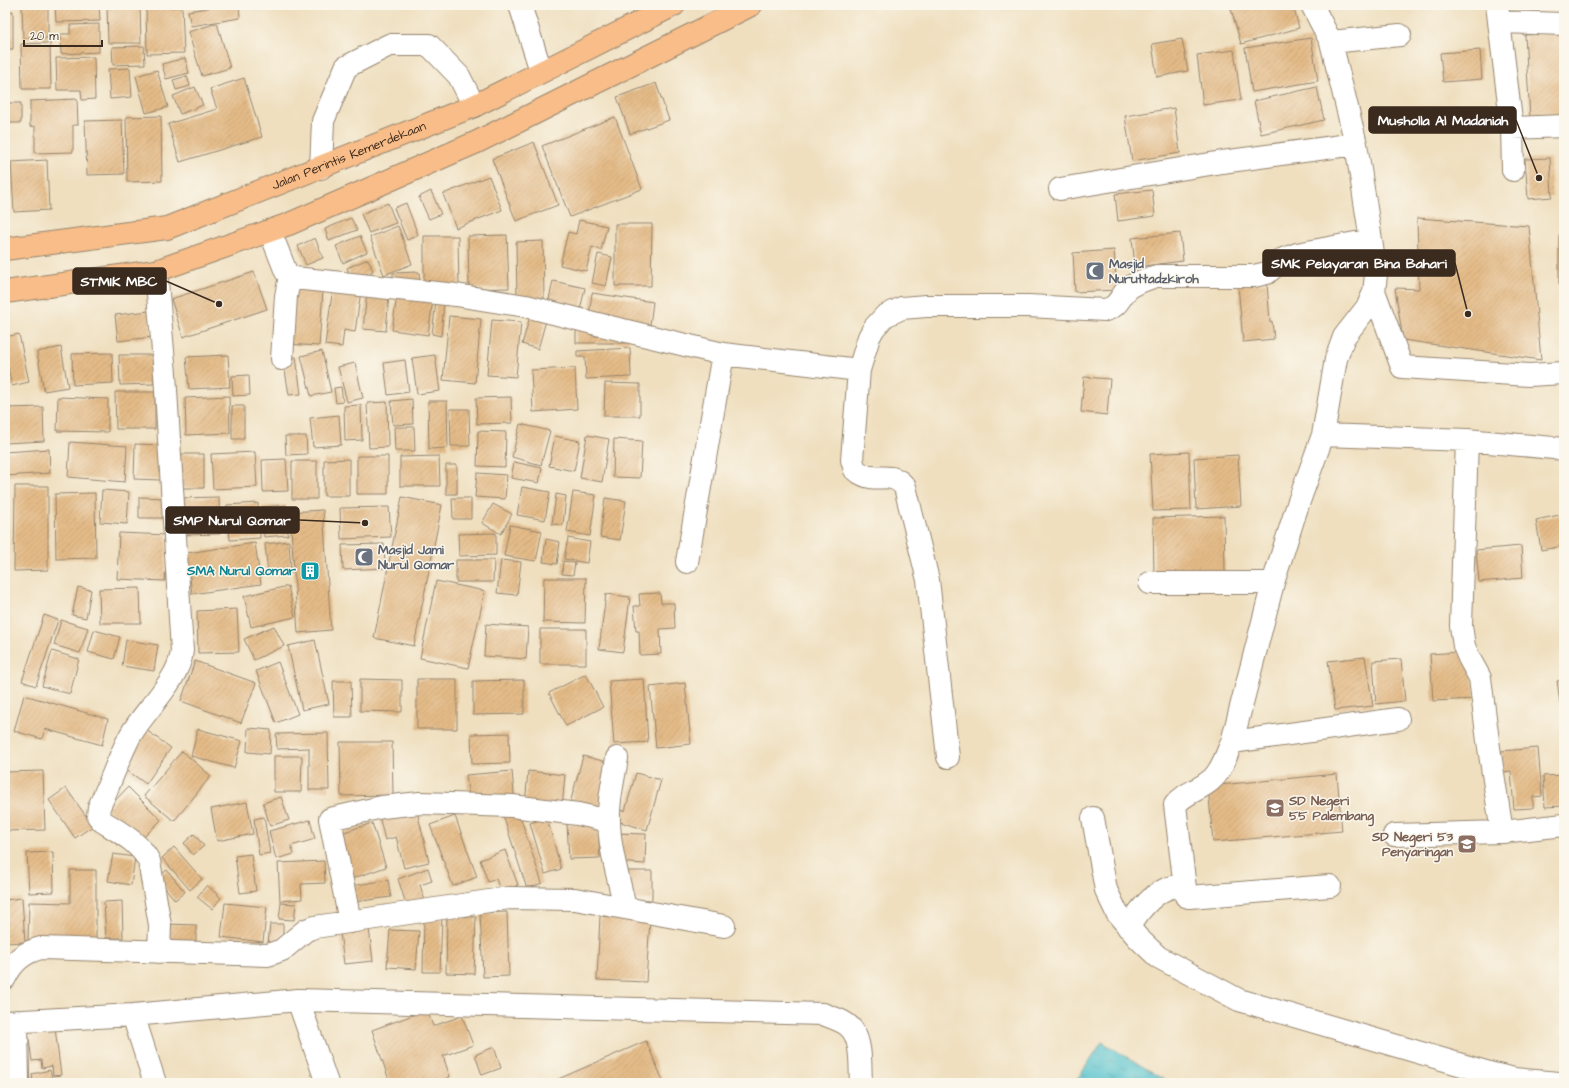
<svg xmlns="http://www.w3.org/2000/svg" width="1569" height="1088" font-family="'Architects Daughter',sans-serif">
<defs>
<pattern id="water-ripples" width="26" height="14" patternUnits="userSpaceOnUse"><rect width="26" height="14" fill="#55c2cd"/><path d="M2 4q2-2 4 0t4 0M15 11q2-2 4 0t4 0" fill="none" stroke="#489ea6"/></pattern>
<pattern id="building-hatch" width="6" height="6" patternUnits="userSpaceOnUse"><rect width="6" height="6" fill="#e4bb88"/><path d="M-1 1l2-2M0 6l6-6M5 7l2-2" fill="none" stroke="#c4a175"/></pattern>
</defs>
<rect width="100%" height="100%" fill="#fbf7ec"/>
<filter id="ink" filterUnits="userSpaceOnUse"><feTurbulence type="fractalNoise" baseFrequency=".025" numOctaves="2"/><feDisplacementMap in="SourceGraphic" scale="8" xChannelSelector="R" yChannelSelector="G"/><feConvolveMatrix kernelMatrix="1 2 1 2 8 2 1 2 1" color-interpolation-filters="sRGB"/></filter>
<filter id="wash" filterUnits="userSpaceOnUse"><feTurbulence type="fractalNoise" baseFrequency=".012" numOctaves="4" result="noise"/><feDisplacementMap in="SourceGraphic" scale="16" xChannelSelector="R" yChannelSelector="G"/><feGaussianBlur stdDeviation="0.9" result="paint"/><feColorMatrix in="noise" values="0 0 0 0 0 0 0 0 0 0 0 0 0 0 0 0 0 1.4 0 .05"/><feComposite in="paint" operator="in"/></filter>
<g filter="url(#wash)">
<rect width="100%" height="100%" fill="#efdfbf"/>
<!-- water -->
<path fill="url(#water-ripples)" stroke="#487676" d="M1102 1042 1167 1081 1166 1083H1075Z"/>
<g id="blocks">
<!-- building -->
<path fill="url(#building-hatch)" d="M22 5H48V38H23Z
M55 5H99L100 21 56 22Z
M107 5H140L141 43H108Z
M226 5H239L240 18 191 26 188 11Z
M1230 5H1293L1299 28 1241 44Z
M182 7 184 53 147 54 146 8Z
M13 11V49H5V12Z
M217 23 230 68 202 76 188 32Z
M99 24V52L61 54 60 34H70V25Z
M1564 33V116L1530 118 1525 35Z
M1311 38 1318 81 1252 92 1245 48Z
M1182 39 1188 71 1157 77 1152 44Z
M50 43 51 89H22L21 44Z
M144 46 145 64 113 65 112 47Z
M1234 50 1241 100 1203 105 1197 55Z
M1480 50 1482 79 1443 82 1440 53Z
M94 57 95 99 82 100 81 90H57L56 58Z
M185 58 189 73 166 79 162 64Z
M130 68 132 97 110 99 108 69Z
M157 70 168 107 146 113 136 76Z
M187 76 190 86 176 90 173 80Z
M244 78 262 137 180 162 168 124 217 109 210 89Z
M656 83 669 120 630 134 617 97Z
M195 87 203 105 180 114 173 96Z
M1317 87 1324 120 1261 134 1254 101Z
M77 99 78 125H73V152L35 153V126L30 127V101Z
M5 103H21V123H8V148H5Z
M1174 108 1180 153 1132 161 1125 116Z
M161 116 162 181 127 182 126 117Z
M615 117 642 189 570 217 542 146Z
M122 120 124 174 87 175 85 121Z
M534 142 558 205 516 221 492 159Z
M5 156H8L9 180H5Z
M1550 158 1552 197 1528 199 1525 159Z
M47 160 49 210 14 212 11 162Z
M489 176 502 210 456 228 443 194Z
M1152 190 1155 216 1118 221 1115 194Z
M431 191 441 214 429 219 419 197Z
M388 203 396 223 369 233 361 214Z
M406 203 418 235 407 240 394 208Z
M351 218 357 230 329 241 325 229Z
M1417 218 1529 226 1541 360 1403 340 1395 288 1419 289Z
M579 220 607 226 601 250 592 247 586 271 560 265 568 232 576 234Z
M615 224H652L651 286H615Z
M398 226 412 264 384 275 370 237Z
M1180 233 1183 261 1135 267 1132 238Z
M507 235 509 288 469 289 468 236Z
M1559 235H1564V284H1559Z
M360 236 367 252 343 263 336 246Z
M424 236H458L459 289H424Z
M315 238 323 258 306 265 298 246Z
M543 241 544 299H517L516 242Z
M1114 250 1117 290 1075 292 1073 253Z
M598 254 612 257 606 286 592 283Z
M368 259 373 271 352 280 347 268Z
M254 272 267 309 183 337 171 299Z
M419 272 420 284 393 286V273Z
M553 281 585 288 580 310 548 304Z
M1267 283 1270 322 1272 321 1274 339 1243 342 1238 285Z
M290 287 323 290 319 346 286 344Z
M333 287 361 291 355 332 344 330 342 347 325 345Z
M367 292 389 294 386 331 363 329Z
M592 293 653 302 650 325 589 316Z
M397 295 433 300 428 335 392 330Z
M436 302 444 303 441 336 432 334Z
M149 311 152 337 118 341 115 315Z
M531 313 547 317 538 349 522 344Z
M449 316 481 319 475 383 443 380Z
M492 320 521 322 516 377 487 375Z
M576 328H592V336H629V343H576Z
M19 334 29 382 12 386 5 355V337Z
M61 347 68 387 44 391 37 352Z
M630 348 631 377 586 379 585 357H577V351Z
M322 351 331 392 311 396 301 356Z
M112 353 113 383 73 385 72 354Z
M119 355H153L154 384 120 385Z
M228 355 230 387 189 389 186 357Z
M435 355 440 391 417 394 412 358Z
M296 357 301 394 289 395 283 358Z
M405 360 409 392 388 395 384 363Z
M355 363 363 398 347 402 338 367Z
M575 368 577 409 533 412 531 370Z
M249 375 250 395 233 396 232 376Z
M1084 377 1110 379 1107 415 1081 412Z
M605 383 640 384V416H604Z
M341 387 343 402 336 403 334 388Z
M115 392H155V429H116Z
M229 396 230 433 186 435 185 398Z
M58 397 108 399V432L57 431Z
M511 397 512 423 477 424 476 398Z
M412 399 413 424 393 425 391 401Z
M428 401H447L448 448 429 449Z
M387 402 388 447 369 448 367 403Z
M361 405 362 440 345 441 344 406Z
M232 406H244V439H232Z
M43 407 44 441 5 443V408Z
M450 409H469L470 446H451Z
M339 415 341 445 313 447 310 418Z
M520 424 550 431 541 465 512 457Z
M394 427H414L415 451H395Z
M478 431 506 432 505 467 477 466Z
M587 435 609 439 602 482 580 478Z
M285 436H306L307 454 286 455Z
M555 436 580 441 574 471 549 466Z
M614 439 642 441 640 478 613 477Z
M70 442 127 446 125 482 68 477Z
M135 444 163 445 161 480 134 479Z
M49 449 50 473 5 476V452Z
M255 452 257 487 213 489 211 454Z
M1189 452 1191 510 1153 511 1150 454Z
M179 454H204V488H178Z
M1238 455 1241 506 1196 509 1194 458Z
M357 456H388V494H357Z
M439 456 440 486H400V457Z
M286 459 288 491 263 492 262 460Z
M349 459V496H324V460Z
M292 461H317V499H292Z
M514 462 542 468 539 483 511 478Z
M446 465H457V494H446Z
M477 473 507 475 505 499 475 497Z
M15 486H48V570L14 571Z
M522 487 550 492 545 520 517 515Z
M102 490 129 492 127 524 100 522Z
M573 492 596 495 590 536 567 532Z
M95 493 96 558 56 559 55 494Z
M556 494 566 496 563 525 552 524Z
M139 497 166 498V518H139Z
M219 497 220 534 180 535V498Z
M402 497 442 505 414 646 374 638Z
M452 498H471V519H453Z
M605 498 626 501 620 540 600 537Z
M258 503 260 538 230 540 227 505Z
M493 504 512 514 501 534 482 523Z
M286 505 288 535 264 537 262 507Z
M389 507 391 537 341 539 340 508Z
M323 510 331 630 298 633 290 512Z
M1564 514V546L1541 550 1536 520Z
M1224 516 1225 573 1154 575 1153 518Z
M510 525 542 531 536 561 504 556Z
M119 533 167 535 165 581 117 579Z
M496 533V555L459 556 458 534Z
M568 538 590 542 587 563 564 559Z
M546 539 560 542 557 564 543 562Z
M289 541 291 573 268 575 265 544Z
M255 543 261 584 192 594 187 553Z
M384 544 385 568 343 570 342 545Z
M1521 546 1523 578 1479 582 1476 550Z
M456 560H494L493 582H456Z
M501 560 521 562 517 595 497 593Z
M563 561 575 563 573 575 562 574Z
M544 578H586L585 623 543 622Z
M436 581 485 591 468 668 420 658Z
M288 586 295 617 251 627 244 596Z
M78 587 91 590 86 618 72 615Z
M140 588 141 623H100L99 589Z
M660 593 661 603H674L675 628 660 629 661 654 640 655 639 631H636L634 606H640L639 594Z
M606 594 630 597 623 652 599 649Z
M237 609 239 652 198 653 197 611Z
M44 615 58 620 36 686 22 681Z
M61 620 88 628 80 653 54 645Z
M486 624 528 627 526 659 484 656Z
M274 626 284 646 254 660 244 639Z
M540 629H586V664H540Z
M94 630 120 637 114 659 88 652Z
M126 640 158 645 154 671 122 666Z
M315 640 329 704 302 710 288 646Z
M52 651 79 659 70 694 42 686Z
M1460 652 1470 663 1476 699 1433 701 1430 654Z
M1365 657 1373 706 1335 710 1328 661Z
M1401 659 1405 701 1376 704 1373 661Z
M195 661 256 683 241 723 181 701Z
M278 662 298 714 276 723 256 671Z
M586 674 603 707 566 726 549 693Z
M360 679 402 680V712L360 711Z
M417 679H457V729H417Z
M644 679 648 742 614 744 609 681Z
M524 680V714L473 715V681Z
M1564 680V702L1560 703 1557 681Z
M333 681H351L352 717H334Z
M685 683 691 744 656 748 650 687Z
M24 695 108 719 102 745 45 729 42 739 14 731Z
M248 728 271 730 270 754 247 752Z
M198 729 242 741 234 768 191 756Z
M146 730 171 748 146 784 121 766Z
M328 733 329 790H309V748L277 749 276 734Z
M509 733 510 763 472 764 471 734Z
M340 742H392L393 795 341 796Z
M1538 748 1542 796 1533 797V808L1514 809 1511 771 1503 772 1501 751Z
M182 751 211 776 174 821 144 796Z
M274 756H302L301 792H274Z
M583 756 611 763 598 815 569 807Z
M43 771 45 830 5 831V772Z
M512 771 515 805 470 804 466 775Z
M528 771 565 775 562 808 525 805Z
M636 773 661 780 647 830 610 819 611 808 625 811Z
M1337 774 1342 831 1213 842 1208 786Z
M1564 775V806L1545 807 1543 776Z
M128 787 161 820 140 841 107 809Z
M66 788 93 826 75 838 49 800Z
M281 797 289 820 270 826 263 803Z
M247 802 253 834 217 841 211 809Z
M518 810 542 883 527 889 503 815Z
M417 811 429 862 404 868 396 837 385 840 379 816Z
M455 816 477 877 453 886 430 825Z
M264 817 270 853 259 855 254 819Z
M547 818 561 869 545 874 530 823Z
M310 820 315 839 291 846 294 854 276 859 269 831Z
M598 822 600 858 569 859 567 824Z
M372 823 386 867 345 881 335 835Z
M613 833 646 834 645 864 617 862Z
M194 834 204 846 193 855 184 843Z
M174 847 202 879 190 890 162 858Z
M505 850 518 885 501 892 496 879 488 882 480 860Z
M53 852 54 892 29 893 27 853Z
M113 854 135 857 131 885 108 881Z
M251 854 256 891 240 893 235 856Z
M324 861 325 883 301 884 302 899 280 901 278 863Z
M428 868 432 881 420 885 425 901 407 907 398 879Z
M70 870H96V940L28 943 29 902 70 903Z
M167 870 185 892 175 900 157 878Z
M619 871H652V900L626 899Z
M388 880 391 897 354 902 351 886Z
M207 885 221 898 212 909 197 897Z
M22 898 25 942 5 943V900Z
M122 901 123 938H106L104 902Z
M225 903 267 907 263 942 221 937Z
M281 903 296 904 294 920 279 919Z
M507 912 509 976 483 977 480 913Z
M447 916 476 917 474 974 446 973Z
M600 916 650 919 646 982 597 980Z
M424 918H442L440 972H423Z
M166 924 196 925V945H165Z
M270 924H283V944H268Z
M369 928 373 961 344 964 340 932Z
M390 930 419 931 416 969 387 967Z
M427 1010 433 1026 462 1016 473 1045 443 1056 450 1077 432 1083H390L372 1030Z
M55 1028 61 1075 53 1076 52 1066 42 1068 41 1060 32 1061 28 1032Z
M646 1041 664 1083H557L556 1080Z
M494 1047 501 1068 482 1075 475 1055Z
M50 1070 53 1083H33L32 1074Z"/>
</g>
</g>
<g filter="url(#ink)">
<use href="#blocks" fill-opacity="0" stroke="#95846e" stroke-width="1"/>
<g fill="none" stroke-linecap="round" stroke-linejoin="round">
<!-- minor casing -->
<g stroke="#95846e" stroke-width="24">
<path id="minor" d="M520 5 541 71
M1312 5 1331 42 1356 144 1371 240 1376 275 1374 292 1368 306 1344 337 1336 359 1323 435 1298 504 1273 583 1232 742 1398 719
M1497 5 1512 128 1564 126
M1500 22 1564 24
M1331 42 1400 35
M1512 128 1513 170
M321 168 323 121 346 67 389 45H429L459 76 474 106
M1060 189 1222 162 1356 144
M270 231 286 272 290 276 294 278 456 295 526 306 589 322 723 354 859 370 852 460 855 470C860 473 864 476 870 477 885 479 894 473 905 487L928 580 948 757
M156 271 165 374 182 651C179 681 145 709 130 736 118 759 110 784 99 807L98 816 102 821C119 832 139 842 149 861L160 925 159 952
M1374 291 1402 367 1529 375 1564 373
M282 359 286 296 290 276
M859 370 869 337 874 328 885 316 902 308 926 306H1028L1105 310C1117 307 1118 301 1125 292 1133 283 1146 279 1157 276H1254L1267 273 1283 259 1297 254 1371 240
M1323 435 1467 440 1564 449
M1467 440 1461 626 1464 646 1469 658 1480 678 1488 741 1502 832
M687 562 723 354
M1150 583H1273
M1232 742C1226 755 1222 771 1211 780 1200 790 1184 793 1175 805L1186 896 1189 897 1330 886
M617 758C614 778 608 799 609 819 609 849 619 879 625 908
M1093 818 1106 890 1117 913 1138 938 1158 957 1239 1000 1493 1074 1514 1079 1559 1083
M1394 835 1502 832 1564 825
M350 922 330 819 382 807 420 803 512 806 578 814 609 821
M1128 927C1138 913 1150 896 1166 889 1171 887 1178 886 1184 885
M5 978C12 962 24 952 41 948L268 955 282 950 306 930 315 927 509 898 575 899 724 926
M298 1000 823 1014C833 1018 847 1021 853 1031 862 1045 860 1067 861 1083
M133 1015 155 1083
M17 1021 18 1083
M5 1022 133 1015 298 1000 327 1083"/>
</g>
<!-- highway casing -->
<g stroke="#95846e" stroke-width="24">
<g id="highway">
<path id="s1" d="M5 249 167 228 474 106 674 5"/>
<path d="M5 292 156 271 289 224 477 142 751 5"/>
</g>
</g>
<!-- minor -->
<use href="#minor" stroke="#fff" stroke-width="22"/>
<!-- highway -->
<use href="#highway" stroke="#f8bd88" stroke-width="22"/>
</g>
</g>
<!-- icons -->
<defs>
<g id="mosque-square" transform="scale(1)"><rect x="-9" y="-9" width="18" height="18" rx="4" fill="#6b7280" stroke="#fbf7ec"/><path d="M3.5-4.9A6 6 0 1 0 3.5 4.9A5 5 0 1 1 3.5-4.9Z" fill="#fff"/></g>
<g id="building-square" transform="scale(1)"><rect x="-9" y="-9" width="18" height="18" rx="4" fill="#0f9aa8" stroke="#fbf7ec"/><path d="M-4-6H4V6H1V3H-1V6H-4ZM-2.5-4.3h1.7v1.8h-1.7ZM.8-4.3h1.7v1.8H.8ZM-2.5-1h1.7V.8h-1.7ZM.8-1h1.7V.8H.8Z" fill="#fff"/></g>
<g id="school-square" transform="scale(1)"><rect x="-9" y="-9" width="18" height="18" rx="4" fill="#8d6e63" stroke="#fbf7ec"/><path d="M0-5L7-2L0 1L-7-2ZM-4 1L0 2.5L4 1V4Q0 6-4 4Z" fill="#fff"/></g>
</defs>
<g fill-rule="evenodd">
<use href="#mosque-square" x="1095" y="271"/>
<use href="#mosque-square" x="364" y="557"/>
<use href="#building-square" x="310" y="571"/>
<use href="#school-square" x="1275" y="808"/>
<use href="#school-square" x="1467" y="844"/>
</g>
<g text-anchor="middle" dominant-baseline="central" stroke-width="3" stroke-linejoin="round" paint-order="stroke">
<!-- street labels -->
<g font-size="13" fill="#3b2a1e" stroke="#fbf7ec">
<text stroke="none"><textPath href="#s1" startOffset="359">Jalan Perintis Kemerdekaan</textPath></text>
</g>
<!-- worship labels -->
<g font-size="13" font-weight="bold" fill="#5b616d" stroke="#fbf7ec" text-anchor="start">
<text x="1109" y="264">Masjid<tspan x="1109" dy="15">Nuruttadzkiroh</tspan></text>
<text x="378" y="550">Masjid Jami<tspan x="378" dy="15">Nurul Qomar</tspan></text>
</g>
<!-- culture labels -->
<g font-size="13" font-weight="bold" fill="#0d838f" stroke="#fbf7ec" text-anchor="end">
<text x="296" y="571">SMA Nurul Qomar</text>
</g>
<!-- education labels -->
<g font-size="13" font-weight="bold" fill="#785e54" stroke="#fbf7ec" text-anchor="start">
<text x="1289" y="801">SD Negeri<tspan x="1289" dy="15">55 Palembang</tspan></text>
<text x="1453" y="837" text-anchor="end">SD Negeri 53<tspan x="1453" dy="15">Penyaringan</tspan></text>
</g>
</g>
<!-- callouts -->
<path fill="none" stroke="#3b2a1e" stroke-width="1.5" d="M1539 178L1516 120M1468 314L1455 263M219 304L166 281M365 523L299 520"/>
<g fill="#3b2a1e" stroke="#fbf7ec" stroke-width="1.5">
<circle cx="1539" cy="178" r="4"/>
<circle cx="1468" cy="314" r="4"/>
<circle cx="219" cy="304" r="4"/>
<circle cx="365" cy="523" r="4"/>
</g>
<g fill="#3b2a1e" stroke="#3b2a1e" stroke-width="1.5">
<rect x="1369" y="107" width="147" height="26" rx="4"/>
<rect x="1263" y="250" width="192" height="26" rx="4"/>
<rect x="73" y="268" width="93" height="26" rx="4"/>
<rect x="166" y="507" width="133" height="26" rx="4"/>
</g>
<g font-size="14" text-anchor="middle" font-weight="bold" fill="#fff">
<text x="1443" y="125">Musholla Al Madaniah</text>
<text x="1359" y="268">SMK Pelayaran Bina Bahari</text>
<text x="119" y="286">STMIK MBC</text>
<text x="232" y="525">SMP Nurul Qomar</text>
</g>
<!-- margin -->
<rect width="1569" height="1088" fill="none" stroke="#fbf7ec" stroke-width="20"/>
<!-- scale -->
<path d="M24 40v6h78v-6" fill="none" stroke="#3b2a1e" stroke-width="2"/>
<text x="30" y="40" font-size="12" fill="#3b2a1e" stroke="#fbf7ec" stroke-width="3" paint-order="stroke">20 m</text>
</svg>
